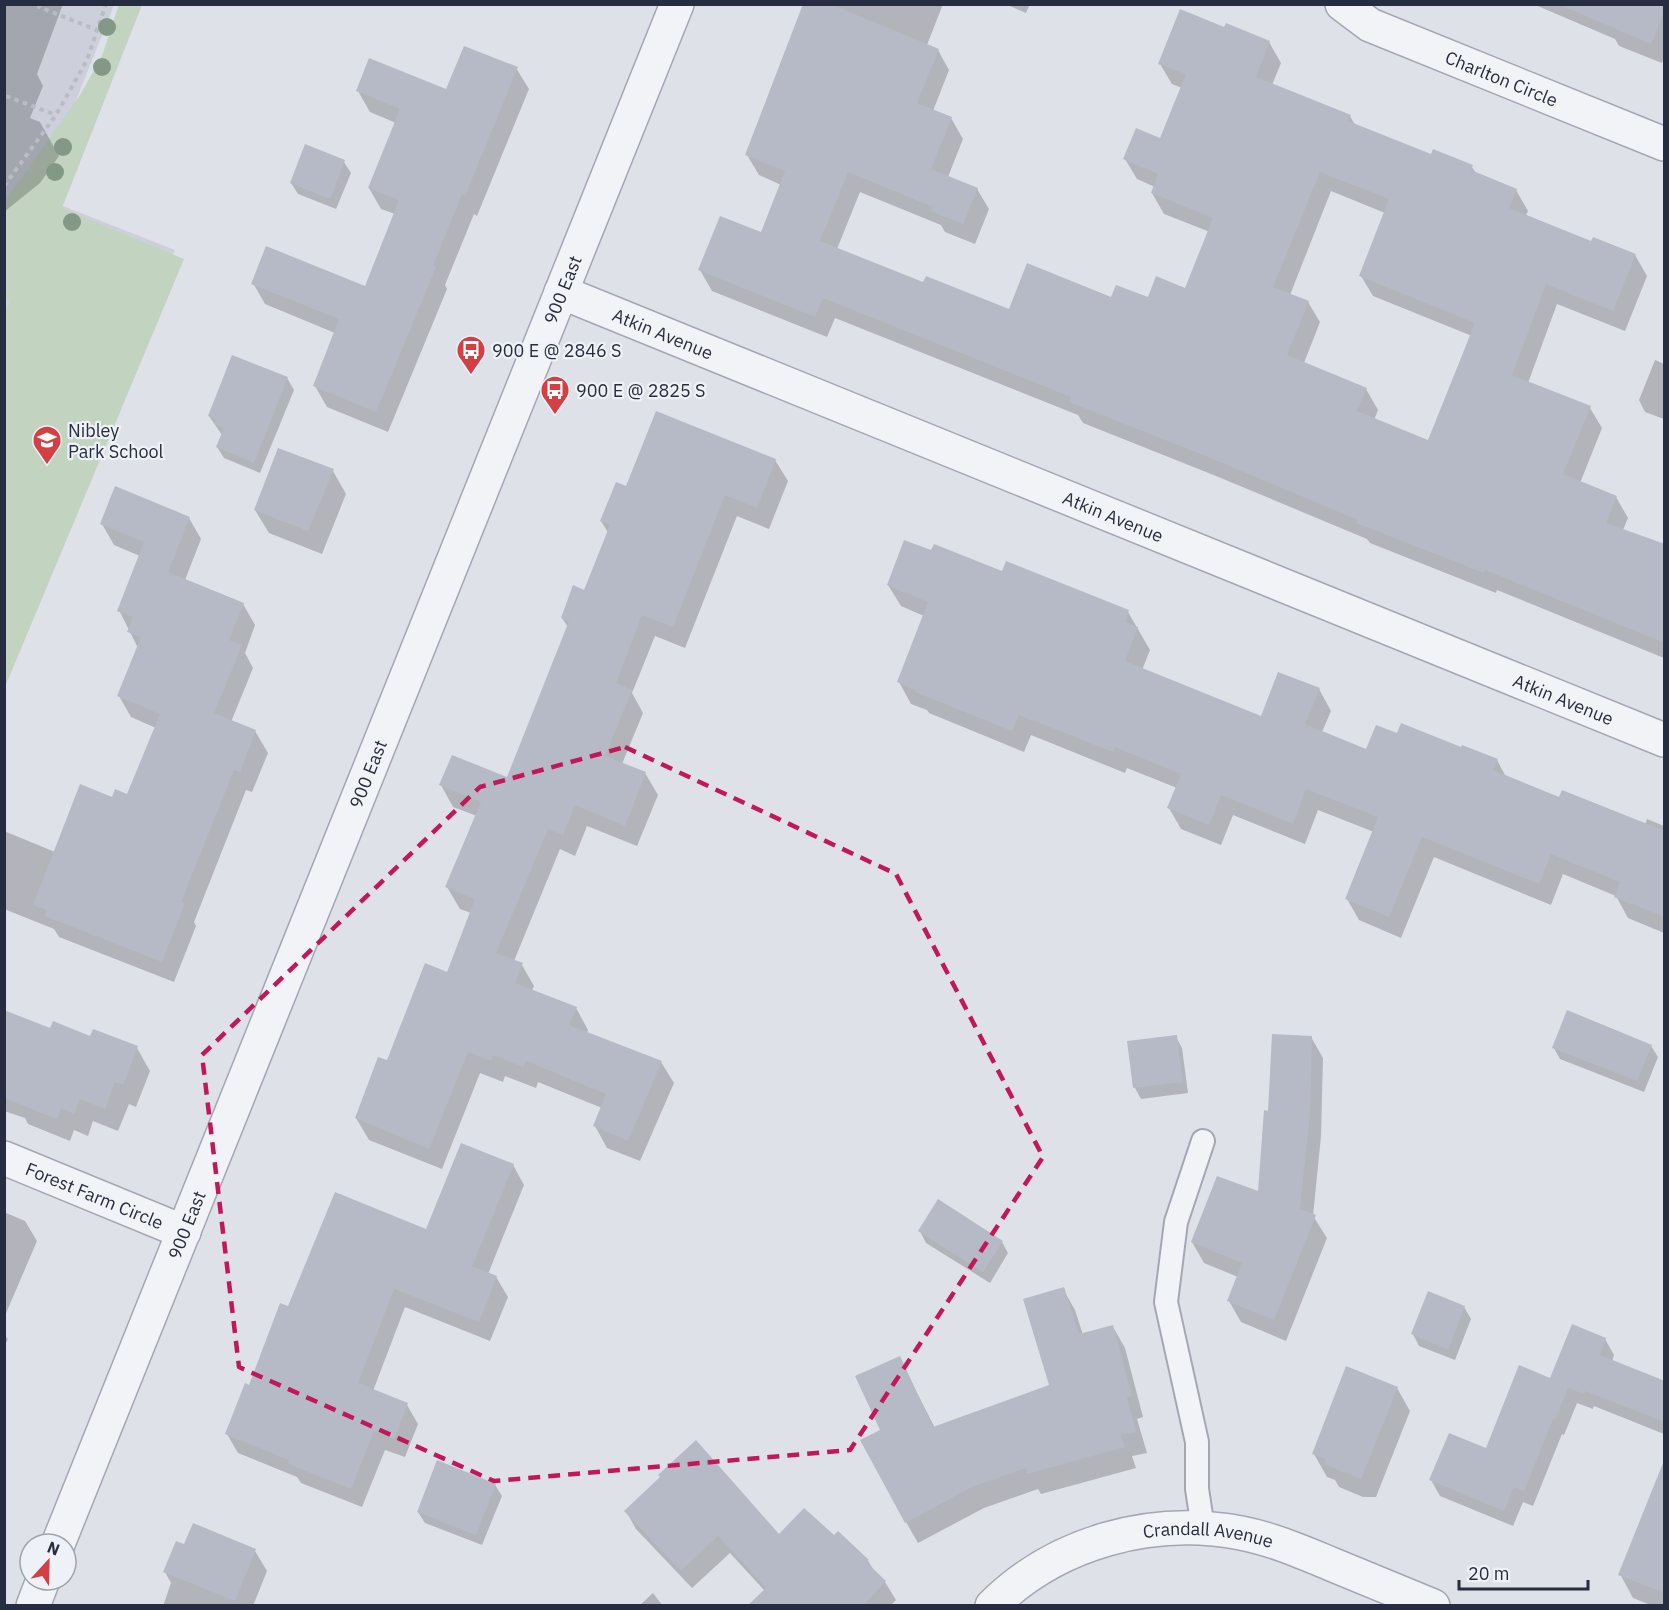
<svg xmlns="http://www.w3.org/2000/svg" width="1669" height="1610" font-family="'IBM Plex Sans',sans-serif">
<rect width="100%" height="100%" fill="#dfe1e9"/>
<!-- built -->
<path fill="#cdd0db" d="M5 5H114L38 196 175 250 5 680Z"/>
<!-- green -->
<path fill="#c2d3c0" d="M119 4 142 5 62 208 184 259 5 687 4 314 10 301 5 298V201L80 95 102 56Z"/>
<!-- shadow -->
<path fill="#0003" fill-rule="evenodd" d="M4 4H63L37 74 43 86 30 118 40 122 59 156 40 183 4 212Z
M805 4H943L927 45 938 50 949 70 933 111 951 118 963 139 948 177 977 189 989 209 975 244 945 232 941 225 860 192 837 249 924 284 1009 311 1112 299H1148L1186 290 1210 232 1164 214 1152 193 1155 187 1137 179 1125 159 1161 140 1182 88 1172 84 1160 64 1225 29 1269 42 1281 63 1272 85 1350 116 1355 125 1432 156 1471 166 1476 173 1516 190 1528 211 1526 215 1592 243 1635 255 1647 276 1625 331 1557 304 1528 383 1590 408 1602 428 1580 483 1616 497 1628 518 1623 530 1664 546V658L1497 590 1496 593 1370 543 1367 539 1216 476 1083 423 1078 415 835 318 827 337 712 291 700 270 761 234 781 185 759 175 747 155ZM1331 191 1385 213 1361 276 1373 296 1472 336 1429 442 1374 420 1378 410 1366 389 1304 363 1320 322 1308 302 1290 295Z
M1005 4H1030L1026 13Z
M1533 4H1664V57L1662 63 1619 46 1615 39Z
M516 68 529 89 477 216 474 214 445 285 447 289 388 432 327 407 315 386 335 333 265 304 253 283 365 288 395 214 381 209 369 188 396 123 370 112 358 91H447Z
M344 162 351 173 336 209 298 194 291 183Z
M1655 360 1664 364V419L1645 412 1639 400Z
M287 378 294 390 260 473 224 458 217 447 222 435 209 416Z
M775 460 788 481 769 529 737 516 685 648 655 636 632 693 643 713 622 764 645 773 658 795 637 846 587 826 575 856 560 849 514 961 522 965 534 986 532 991 576 1008 588 1030 587 1033 661 1062 674 1083 640 1161 607 1148 595 1126 602 1108 538 1082 536 1088 505 1076 503 1082 480 1073 442 1169 369 1140 356 1118 388 1062 448 974 471 913 460 909 447 887 477 816 453 807 441 785 508 779 568 627 562 618 585 592 609 534 601 521 626 488Z
M333 471 346 494 322 554 269 533 255 510Z
M189 518 201 539 185 580 243 604 255 625 245 653 253 668 231 722 255 731 268 753 252 792 246 790 194 922 196 926 174 982 59 937 54 929 4 909V831L55 852 112 799 128 796 156 728 131 717 119 696 138 648 119 610 140 556 114 545 102 524Z
M932 552 1128 612 1150 650 1142 670 1261 718 1319 689 1331 711 1322 732 1367 751 1398 735 1497 760 1506 777 1560 798 1645 825 1647 819 1664 826V933L1628 918 1616 896 1563 874 1551 905 1434 857 1401 938 1359 920 1347 899 1374 832 1318 810 1305 844 1233 815 1221 845 1181 829 1169 808 1177 788 1127 768 1125 773 1031 735 1024 752 929 713 927 710 911 704 899 682 924 616 901 606 888 585Z
M4 1011 51 1030 137 1048 150 1071 136 1107 129 1104 118 1131 93 1121 88 1136 74 1130 70 1141 28 1124 25 1118 4 1111Z
M1176 1037 1182 1048 1188 1093 1141 1099 1135 1088Z
M1311 1037 1323 1058 1321 1136 1313 1216 1327 1238 1286 1341 1241 1322 1229 1301 1238 1277 1204 1263 1192 1242 1259 1193 1270 1112Z
M1651 1046 1658 1057 1644 1092 1560 1059 1554 1048Z
M513 1165 524 1185 488 1274 496 1277 508 1297 490 1341 405 1307 373 1391 407 1405 418 1424 405 1457 385 1450 362 1507 301 1483 297 1477 238 1453 227 1434 289 1308 427 1231Z
M4 1212 25 1221 37 1241 4 1318Z
M920 1231 1002 1242 1008 1253 990 1283 926 1243Z
M1063 1289 1075 1310 1083 1335 1113 1327 1125 1348 1143 1417 1137 1419 1147 1453 1132 1456 1136 1468 1041 1494 1038 1489 984 1508 918 1543 906 1522 882 1430 899 1358 935 1428 1051 1385Z
M1464 1307 1471 1319 1455 1360 1419 1346 1413 1334Z
M4 1334 8 1339 4 1347Z
M1605 1339 1614 1355 1612 1362 1664 1383V1434L1594 1406 1593 1409 1577 1403 1564 1435 1562 1434 1533 1506 1523 1502 1513 1526 1440 1496 1431 1480 1486 1450Z
M1397 1388 1410 1411 1376 1497H1363L1339 1487 1335 1480 1327 1477 1314 1454Z
M495 1485 502 1496 482 1545 425 1523 418 1512Z
M626 1511 779 1536 834 1537 838 1533 868 1561 875 1572 885 1582 896 1600 890 1606H750L765 1591 730 1553 692 1588 636 1529Z
M1664 1525V1606H1653L1633 1598 1620 1574Z
M185 1546 255 1551 267 1571 253 1606H163L171 1583 165 1572Z
M653 1593 663 1606H639Z"/>
<!-- building -->
<path fill="#b6bac6" fill-rule="evenodd" d="M803 4H830L939 49 917 103 952 117 931 169 978 188 963 224 931 211 933 207 848 172 820 241 923 282 926 276 1009 309 1027 263 1111 297 1116 285 1148 297 1156 276 1185 288 1213 218 1151 193 1158 174 1123 159 1136 128 1160 138 1186 74 1158 64 1180 9 1224 27 1226 23 1270 41 1256 77 1351 115 1348 121 1431 154 1433 149 1473 165 1471 170 1517 189 1509 208 1591 241 1593 237 1636 254 1613 311 1546 284 1512 375 1591 406 1563 474 1617 496 1606 523 1665 544V643L1485 570 1484 573 1356 523 1358 520 1203 455 1069 402 1071 397 823 298 815 317 698 270 720 216 761 232 785 171 745 155ZM1320 172 1389 199 1359 276 1475 323 1428 440 1357 411 1367 388 1287 355 1309 301 1273 287Z
M1558 4H1665V9L1651 44Z
M464 46 518 67 465 196 462 194 433 266 436 267 376 412 313 386 339 319 251 284 266 246 365 286 399 200 368 188 400 109 356 91 369 58 446 89Z
M305 144 345 160 330 199 290 183Z
M232 355 288 377 254 463 216 447 224 428 214 424 216 420 208 416Z
M656 411 776 459 757 508 725 495 673 627 642 615 616 683 632 690 605 756 646 772 625 826 575 805 563 835 548 829 496 953 523 963 515 983 577 1007 569 1025 662 1061 628 1141 593 1126 606 1094 526 1061 523 1067 493 1055 491 1061 468 1052 429 1149 355 1118 378 1057 387 1060 425 963 447 972 475 899 445 887 481 802 439 785 452 755 507 777 569 621 561 618 573 585 584 590 610 525 600 521 616 482 626 486Z
M278 448 334 469 308 531 254 510Z
M115 486 190 517 168 572 244 603 229 640 242 645 214 713 256 730 240 772 234 770 181 902 185 903 162 962 45 916 47 910 33 905 80 784 112 797 115 789 127 794 160 714 117 696 141 637 127 632 133 617 117 611 144 542 100 524Z
M904 540 931 550 934 544 1002 571 1006 561 1129 610 1125 622 1138 627 1125 661 1261 716 1278 672 1320 688 1305 724 1366 749 1376 725 1397 733 1401 723 1461 747 1462 745 1498 759 1493 770 1559 797 1562 790 1665 831V917L1614 897 1620 882 1551 854 1539 884 1422 837 1389 917 1345 899 1378 817 1306 789 1293 824 1221 795 1209 825 1167 808 1181 774 1115 747 1113 752 1019 715 1012 731 915 692 916 690 897 682 928 602 887 585Z
M4 1010 50 1028 53 1021 90 1036 93 1029 138 1046 123 1085 115 1082 105 1109 80 1099 74 1114 61 1108 57 1119 4 1098Z
M1567 1010 1652 1045 1637 1081 1552 1048Z
M1272 1034 1312 1036 1310 1114 1300 1209 1316 1215 1274 1320 1227 1301 1242 1263 1191 1242 1217 1176 1258 1191 1264 1110 1268 1111Z
M1177 1035 1183 1082 1133 1088 1127 1041Z
M461 1143 514 1164 472 1266 497 1276 479 1322 394 1289 358 1383 408 1403 394 1439 374 1431 351 1489 288 1464 289 1460 225 1434 245 1383 249 1385 280 1303 288 1306 335 1192 426 1229Z
M938 1199 1003 1241 983 1272 918 1231Z
M1064 1287 1079 1334 1113 1325 1132 1396 1127 1398 1136 1432 1121 1435 1125 1447 1027 1474 1026 1468 972 1487 905 1523 860 1440 880 1430 855 1376 900 1356 933 1427 1049 1385 1023 1299Z
M1428 1291 1465 1306 1448 1350 1411 1334Z
M1572 1324 1606 1338 1600 1355 1665 1381V1422L1585 1391 1584 1394 1568 1388 1555 1420 1553 1419 1524 1491 1514 1487 1504 1511 1429 1480 1449 1433 1486 1448 1519 1365 1550 1378Z
M1346 1366 1398 1387 1361 1479 1324 1464 1326 1459 1312 1454Z
M696 1440 779 1534 804 1508 834 1535 838 1531 869 1560 866 1562 886 1581 864 1605H748L766 1588 718 1536 681 1571 624 1511 660 1477 658 1475Z
M437 1460 496 1484 476 1535 417 1512Z
M1663 1463H1665V1593L1618 1575Z
M193 1523 256 1549 235 1601 163 1572 176 1541 184 1544Z"/>
<g fill="none" stroke-linecap="round" stroke-linejoin="round">
<!-- service casing -->
<g stroke="#a4a7b3" stroke-width="26">
<path id="service" d="M1203 1528 1197 1489V1442L1166 1302 1176 1222 1203 1141"/>
</g>
<!-- minor casing -->
<g stroke="#a4a7b3" stroke-width="36">
<g id="minor">
<path id="s1" d="M1342 4 1370 25 1664 144"/>
<path id="s2" d="M561 292 1664 740"/>
<path id="s3" d="M4 1158 184 1232"/>
<path id="s4" d="M992 1606C1056 1542 1152 1516 1241 1533 1272 1539 1302 1552 1331 1564 1365 1578 1399 1592 1433 1606"/>
</g>
</g>
<!-- tertiary casing -->
<g stroke="#a4a7b3" stroke-width="36">
<g id="tertiary">
<path id="s5" d="M58 1544 677 4"/>
<path d="M33 1606 43 1580"/>
</g>
</g>
<!-- path -->
<path stroke="#b9bcc4" stroke-width="4" stroke-dasharray="4.5 4.5" stroke-linecap="butt" d="M40 4 39 7 97 30
M6 96 56 115
M4 186 56 115 87 60 106 4"/>
<!-- service -->
<use href="#service" stroke="#f2f3f7" stroke-width="22"/>
<!-- minor -->
<use href="#minor" stroke="#f2f3f7" stroke-width="33"/>
<!-- tertiary -->
<use href="#tertiary" stroke="#f2f3f7" stroke-width="33"/>
</g>
<!-- trees -->
<g fill="#839885">
<circle cx="107" cy="27" r="9"/>
<circle cx="102" cy="67" r="9"/>
<circle cx="63" cy="147" r="9"/>
<circle cx="55" cy="172" r="9"/>
<circle cx="72" cy="222" r="9"/>
</g>
<!-- marked area -->
<path fill="none" stroke="#c2185b" stroke-width="4.5" stroke-dasharray="12 8" stroke-linejoin="round" d="M625 747 896 874 1043 1157 850 1450 494 1481 239 1367 202 1055 480 787Z"/>
<!-- icons -->
<defs>
<g id="bus-pin" transform="scale(1.5)"><path d="M0 17L-7.5 6A9.5 9.5 0 1 1 7.5 6Z" fill="#d33f43" stroke="#eef1f6"/><path d="M-5-6H5V4H4V6H2V4H-2V6H-4V4H-5ZM-3.5-4V0h7V-4ZM-3.5 1.2v1.5H-2V1.2ZM2 1.2v1.5H3.5V1.2Z" fill="#fff"/></g>
<g id="school-pin" transform="scale(1.5)"><path d="M0 17L-7.5 6A9.5 9.5 0 1 1 7.5 6Z" fill="#d33f43" stroke="#eef1f6"/><path d="M0-5L7-2L0 1L-7-2ZM-4 1L0 2.5L4 1V4Q0 6-4 4Z" fill="#fff"/></g>
</defs>
<g fill-rule="evenodd">
<use href="#bus-pin" x="471" y="350"/>
<use href="#bus-pin" x="555" y="390"/>
<use href="#school-pin" x="47" y="440"/>
</g>
<g text-anchor="middle" dominant-baseline="central" stroke-width="4.5" stroke-linejoin="round" paint-order="stroke">
<!-- street labels -->
<g font-size="18" fill="#272d40" stroke="#eef1f6">
<text stroke="none"><textPath href="#s1" startOffset="177">Charlton Circle</textPath></text>
<text stroke="none"><textPath href="#s5" startOffset="1352">900 East</textPath></text>
<text stroke="none"><textPath href="#s2" startOffset="110">Atkin Avenue</textPath></text>
<text stroke="none"><textPath href="#s2" startOffset="596">Atkin Avenue</textPath></text>
<text stroke="none"><textPath href="#s2" startOffset="1082">Atkin Avenue</textPath></text>
<text stroke="none"><textPath href="#s5" startOffset="830">900 East</textPath></text>
<text stroke="none"><textPath href="#s3" startOffset="98">Forest Farm Circle</textPath></text>
<text stroke="none"><textPath href="#s5" startOffset="344">900 East</textPath></text>
<text stroke="none"><textPath href="#s4" startOffset="237">Crandall Avenue</textPath></text>
</g>
<!-- poi labels -->
<g font-size="18" fill="#272d40" stroke="#eef1f6" text-anchor="start">
<text x="492" y="350">900 E @ 2846 S</text>
<text x="576" y="390">900 E @ 2825 S</text>
<text x="68" y="430">Nibley<tspan x="68" dy="21">Park School</tspan></text>
</g>
</g>
<!-- border -->
<rect width="1669" height="1610" fill="none" stroke="#272d40" stroke-width="12"/>
<!-- north arrow -->
<g transform="translate(48 1562) rotate(22)"><circle r="28" fill="#eef1f6" stroke="#9ea3ad" stroke-width="1.5"/>
<path d="M0-4.5L10 22L0 15L-10 22Z" fill="#d33f43"/>
<text y="-9" font-size="16" font-weight="bold" text-anchor="middle" fill="#272d40">N</text>
</g>
<!-- scale -->
<path d="M1459 1580v9h129v-9" fill="none" stroke="#272d40" stroke-width="3"/>
<text x="1468" y="1580" font-size="18" fill="#272d40" stroke="#eef1f6" stroke-width="4.5" paint-order="stroke">20 m</text>
</svg>
